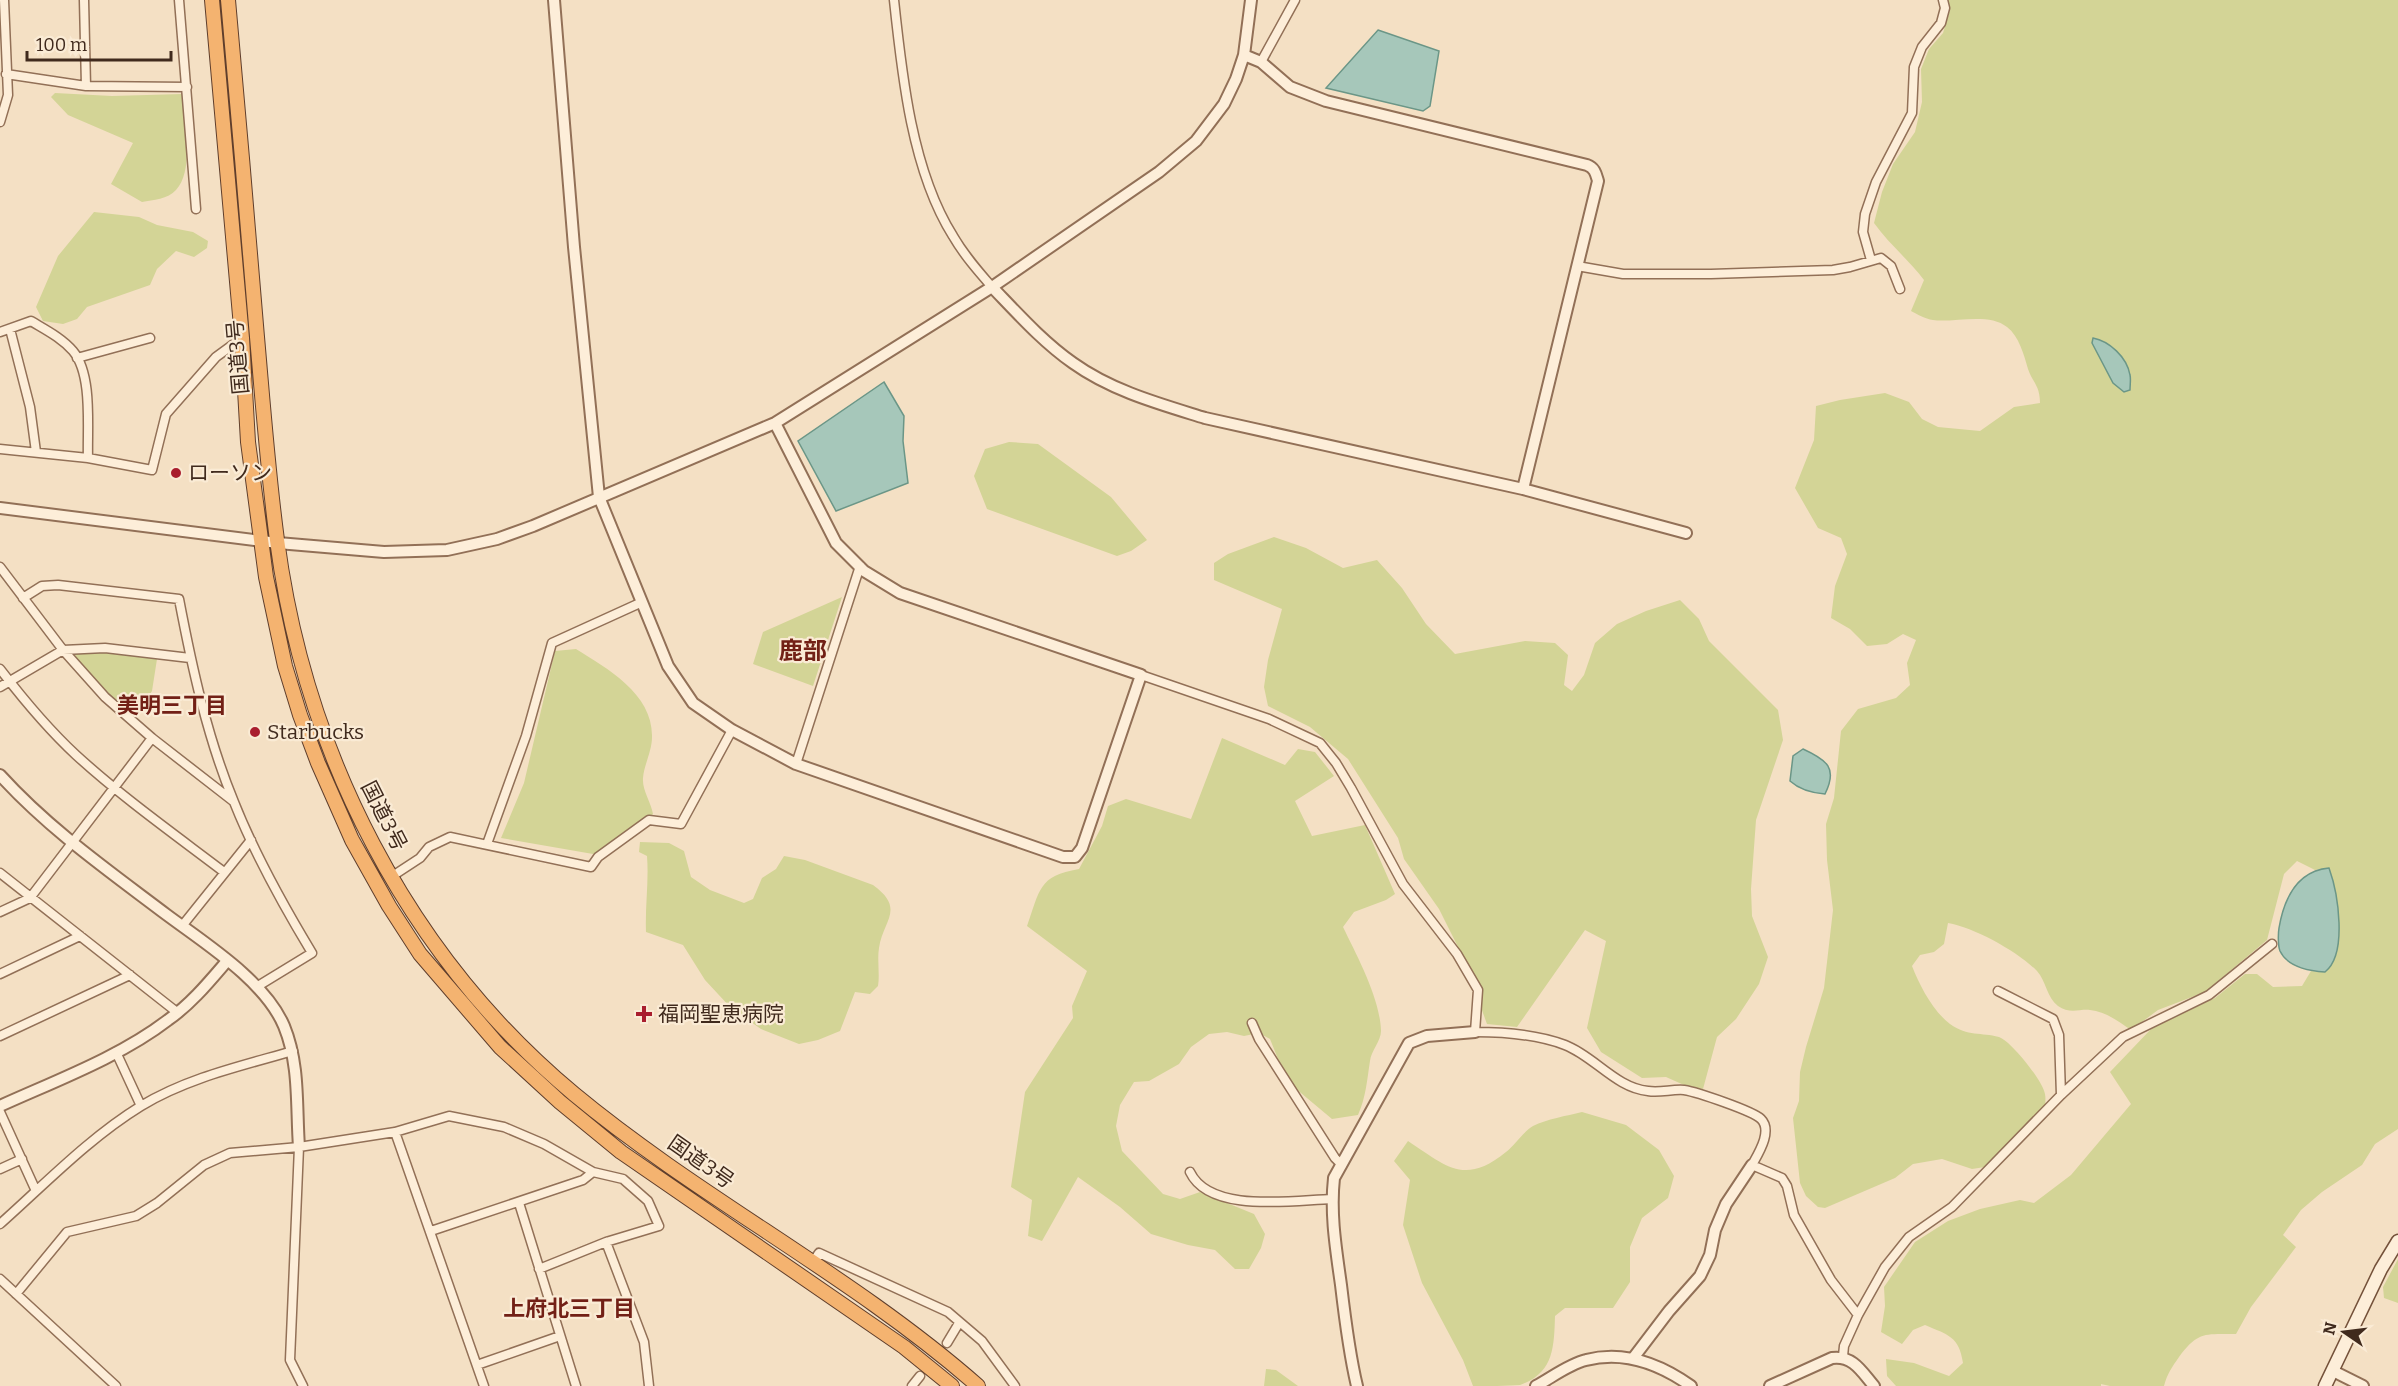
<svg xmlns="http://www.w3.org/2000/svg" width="2398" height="1386" font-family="Bitter,'Noto Sans JP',serif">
<rect width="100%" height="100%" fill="#f4e0c4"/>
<!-- green -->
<path fill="#d3d496" d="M1948 0H2398V1129L2375 1144 2362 1165 2322 1192 2301 1210 2283 1235 2296 1247 2251 1307 2236 1334C2205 1334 2198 1331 2179 1357 2172 1367 2167 1374 2164 1386H2110L2101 1384V1386H1896L1887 1376 1886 1359 1914 1363 1949 1376 1963 1363C1959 1336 1948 1335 1925 1325L1913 1330 1902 1344 1881 1332 1885 1306 1884 1287 1915 1242 1948 1221 1980 1209 2020 1200 2034 1203 2071 1175 2131 1104 2110 1072 2152 1028 2215 998 2245 974H2257L2273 987 2302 986 2311 971 2325 972C2348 954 2338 893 2328 868L2315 870 2297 861 2284 874 2267 940 2205 992 2158 1010 2131 1030C2119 1022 2105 1011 2090 1010 2079 1009 2069 1014 2058 1006 2047 998 2046 981 2037 971 2017 951 1975 928 1948 923L1944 944 1934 952 1920 955 1912 966C1920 986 1932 1010 1950 1024 1968 1037 1981 1032 1999 1037 2011 1041 2043 1081 2045 1094 2046 1099 2045 1106 2045 1112L1985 1167 1972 1169 1942 1159 1913 1164 1895 1178 1825 1208 1818 1207 1806 1196 1800 1183 1793 1118 1799 1101 1800 1072 1806 1047 1824 988 1833 910 1827 860 1826 824 1834 798 1841 731 1858 709 1896 698 1910 685 1907 663 1916 640 1903 634 1887 644 1867 646 1850 629 1831 618 1835 586 1847 554 1841 538 1818 528 1795 488 1814 440 1816 406 1840 400 1885 393 1909 402 1922 419 1938 427 1980 431 2014 407 2040 403C2040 386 2033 383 2028 369 2024 355 2019 336 2007 327 1989 312 1953 323 1933 320 1925 319 1917 314 1911 311L1924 280C1908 259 1889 244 1874 223L1882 192 1893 164 1915 132 1922 102 1921 69 1929 49 1943 33 1950 10Z
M55 93 112 96 182 94C184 119 195 170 176 190 168 199 153 200 142 202L111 184 133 143 68 115 51 97Z
M94 212 139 217 157 225 193 232 208 241 207 248 194 257 176 251 157 269 150 285 87 307 77 319 63 324 43 321 36 307 58 256Z
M1009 442 1038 444 1111 497 1147 540 1131 551 1117 556 987 509 974 476 985 449Z
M1274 537 1306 548 1343 568 1377 560 1402 588 1426 624 1455 654 1525 641 1555 643 1568 655 1564 685 1572 691 1584 675 1595 643 1617 624 1646 611 1680 600 1699 619 1709 641 1778 710 1783 740 1756 820 1751 889 1752 916 1768 957 1759 984 1736 1019 1717 1037 1703 1089 1684 1085 1666 1077 1642 1078 1601 1052 1587 1028 1606 941 1585 930 1517 1027 1487 1024 1461 953 1439 909 1404 859 1398 838 1348 759 1310 727 1268 706 1264 687 1268 660 1282 609 1214 580V563L1228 554Z
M842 597 813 686 753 664 763 632Z
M576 649C608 669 653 694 652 737 652 751 644 765 643 778 642 790 651 802 653 814L615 844 593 854 501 838 524 783 555 651Z
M89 651 157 659 152 691 134 718 111 697 75 657 76 652Z
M1222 738 1285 765 1298 749 1315 752 1334 776 1295 801 1312 836 1365 825 1395 894 1386 900 1354 912 1343 927C1357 956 1380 998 1381 1031 1381 1041 1371 1051 1370 1061 1367 1080 1366 1097 1358 1115L1332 1119 1295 1088 1278 1059 1270 1039 1259 1033 1244 1036 1227 1032 1209 1034 1191 1047 1179 1064 1149 1081 1134 1082 1120 1105 1116 1126 1122 1151 1163 1194 1180 1199 1200 1192 1254 1214 1265 1234 1261 1248 1249 1269H1235L1215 1250 1188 1245 1151 1234 1120 1207 1078 1177 1042 1241 1028 1236 1032 1200 1011 1187 1025 1092 1073 1018 1072 1006 1087 971 1027 926C1040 890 1038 876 1079 869L1102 826 1108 806 1126 799 1191 819Z
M640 842 669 843 684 851 691 877 710 890 744 903 753 899 762 878 776 869 784 856 805 860 873 885C906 909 883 920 879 948 877 960 880 974 878 986L870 994 855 992 840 1031 818 1040 799 1044 761 1029 731 1008 705 980 683 945 646 932C645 906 649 881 647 856L639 852Z
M1582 1112 1626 1125 1659 1150 1674 1176 1668 1198 1642 1218 1630 1247V1282L1613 1308H1565L1555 1316C1554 1347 1554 1373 1520 1385 1507 1386 1487 1386 1473 1386L1463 1360 1422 1283 1403 1225 1410 1180 1394 1161 1408 1141C1446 1166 1464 1186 1506 1152 1515 1145 1523 1132 1533 1126 1547 1119 1566 1116 1582 1112Z
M2398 1259V1303L2384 1298 2383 1287Z
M1266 1369 1276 1370 1298 1386H1264Z"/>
<!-- water -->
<path fill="#a6c7ba" stroke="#6b9687" stroke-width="1.5" d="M1378 30 1439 51 1430 106 1423 111 1326 88Z
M2093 338C2109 341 2127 357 2130 375 2131 379 2130 385 2130 390L2124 392 2113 383 2092 343Z
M884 382 904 416 903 441 908 483 836 511 798 441Z
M1803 749C1827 760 1838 768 1825 794 1812 793 1800 790 1790 781L1793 756Z
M2329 868C2338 893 2348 954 2325 972 2310 971 2288 968 2280 951 2278 946 2278 934 2279 928 2284 899 2296 871 2329 868Z"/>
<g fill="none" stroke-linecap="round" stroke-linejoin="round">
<!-- minor casing -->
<g stroke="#927057" stroke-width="11">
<path id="minor" d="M84 0 86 86
M179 0 196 209
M894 0C902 76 912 171 953 236 964 255 978 271 992 287
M1261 62 1295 0
M6 74 86 86 187 87
M0 122 8 95 4 0
M1871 260 1863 232 1865 214 1876 182 1912 113 1914 67 1922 47 1941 23 1945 8 1943 0
M1577 266 1623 274H1711L1833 270 1850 267 1881 258 1891 266 1900 289
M10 329 30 407 36 452
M0 332 31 321C46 330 62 338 73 351 93 375 87 428 88 458
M77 358 150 338
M0 449 88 458 152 470 166 414 216 357 242 338
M0 567 63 650 105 697 152 738 233 801
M23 598 42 586 58 585 179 599C192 667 207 737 234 802 255 855 283 905 312 953L258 986
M0 669C23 699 48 729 76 755 122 797 174 834 224 872
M1141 675 1269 719 1320 743 1336 763 1351 788 1403 884 1457 954 1478 990 1475 1032C1505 1032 1536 1034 1565 1045 1594 1056 1616 1088 1648 1091 1660 1093 1672 1089 1684 1090 1697 1092 1753 1111 1761 1119 1773 1131 1758 1154 1752 1165L1782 1178 1787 1186 1794 1215 1831 1280 1858 1315
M0 687 63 650 105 648 190 658
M796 764 860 566
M487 844 526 736 552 643 640 603
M0 873 178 1013
M391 877 420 858 429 847 450 837 591 867 598 857 649 820 681 824 732 730
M0 912 30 898 152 738
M182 926 251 840
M0 974 80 936
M1998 991 2053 1019 2059 1035 2061 1095
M1252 1023 1259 1039 1335 1158 1342 1165
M0 1036 130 975
M116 1052 141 1106
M0 1112 36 1191
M395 1132 484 1386
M299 1147 290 1360 303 1386
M0 1169 22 1159
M593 1172 623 1179 648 1201 659 1226 606 1242
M1190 1172C1210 1214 1293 1200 1332 1199
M519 1203 576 1386
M0 1224C45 1184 89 1138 141 1106 187 1078 241 1066 293 1051
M812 1263 819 1253 948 1312 982 1341 1015 1386
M539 1269 606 1242 644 1342 649 1386
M0 1279 116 1386
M16 1294 67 1232 136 1216 157 1203 204 1165 230 1153 299 1147 395 1132 449 1116 504 1127 544 1144 593 1172 583 1180 431 1231
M947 1343 959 1323
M1843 1356 1844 1346 1858 1315 1885 1267 1909 1237 1952 1207 2061 1095 2123 1037 2209 995 2272 944
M477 1365 560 1336
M912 1386 920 1376"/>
</g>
<!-- tertiary casing -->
<g stroke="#927057" stroke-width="14">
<path id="tertiary" d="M554 0 574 247 599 497 668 666 693 703 732 730 796 764 1063 857H1075L1082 848 1141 675 900 593 864 571 836 543 775 423
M1244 55 1261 62 1290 87 1326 101 1587 165C1595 168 1596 174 1598 181L1523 489
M992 287C1018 314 1043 342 1073 363 1112 391 1160 404 1205 418L1523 489 1686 533
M0 508 278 543 384 552 447 550 497 539 533 526 775 423 992 287 1159 172 1196 141 1224 104 1236 79 1244 55 1251 0
M0 775C49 829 109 871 167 915 206 944 265 981 284 1026 300 1065 296 1106 299 1147
M0 1106C55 1081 120 1057 168 1020 191 1004 209 982 227 961
M1634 1357 1669 1311 1700 1276 1710 1255 1715 1230 1726 1204 1752 1165
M2333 1371 2363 1386
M1357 1386C1349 1353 1345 1319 1341 1285 1336 1249 1330 1214 1334 1178L1409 1043 1427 1036 1475 1032
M1536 1386C1551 1378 1569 1364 1586 1360 1624 1350 1660 1364 1691 1386
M1770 1386 1832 1358C1853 1355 1862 1372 1874 1386"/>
</g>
<!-- secondary casing -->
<g stroke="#74513a" stroke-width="15">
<path id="secondary" d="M2325 1386 2381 1269 2398 1241"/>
</g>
<!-- trunk casing -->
<g stroke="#5f3e2c" stroke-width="16">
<path id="trunk" d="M212 0 242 338 248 442 266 577 285 666 300 715 318 763 352 840 389 906 420 954 500 1047 560 1102 621 1152 904 1347 952 1386
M228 0C238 112 248 225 257 337 263 405 268 473 277 540 305 753 407 955 574 1094 702 1200 853 1276 978 1386"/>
</g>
<!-- minor -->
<use href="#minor" stroke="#fdeed9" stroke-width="8"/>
<!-- tertiary -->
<use href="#tertiary" stroke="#fdeed9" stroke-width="10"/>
<!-- secondary -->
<use href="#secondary" stroke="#fdeed9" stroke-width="12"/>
<!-- trunk -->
<use href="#trunk" stroke="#f4b370" stroke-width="14"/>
</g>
<!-- markers -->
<g fill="#a91e2e" stroke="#faebd5" stroke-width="2">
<circle cx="176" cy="473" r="6"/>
<circle cx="255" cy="732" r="6"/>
<path d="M641 1005h6v6h6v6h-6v6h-6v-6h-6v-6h6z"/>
</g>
<g text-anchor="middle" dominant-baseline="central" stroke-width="4.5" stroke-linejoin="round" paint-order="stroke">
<!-- street labels -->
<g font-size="21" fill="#402a1d" stroke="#faebd5">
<text transform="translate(238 357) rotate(-95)">国道3号</text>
<text transform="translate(384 816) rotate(63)">国道3号</text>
<text transform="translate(701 1162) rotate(35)">国道3号</text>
</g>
<!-- poi labels -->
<g font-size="21" fill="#402a1d" stroke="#faebd5" text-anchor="start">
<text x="188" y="473">ローソン</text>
<text x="267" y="732">Starbucks</text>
<text x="658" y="1014">福岡聖恵病院</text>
</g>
<!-- neighbourhood labels -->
<g font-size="22" font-weight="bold" fill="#722016" stroke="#faebd5">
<text x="172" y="705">美明三丁目</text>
<text x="569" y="1308">上府北三丁目</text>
</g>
<!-- quarter labels -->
<g font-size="24" font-weight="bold" fill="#722016" stroke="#faebd5">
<text x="803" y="651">鹿部</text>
</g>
</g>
<!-- north arrow -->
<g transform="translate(2344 1332) rotate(284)" stroke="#faebd5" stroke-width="4.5" paint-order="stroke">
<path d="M0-4.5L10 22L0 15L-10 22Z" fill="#402a1d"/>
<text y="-9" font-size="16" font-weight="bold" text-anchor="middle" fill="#402a1d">N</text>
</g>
<!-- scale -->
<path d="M27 51v9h144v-9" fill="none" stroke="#402a1d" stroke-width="3"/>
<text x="36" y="51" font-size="18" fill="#402a1d" stroke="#faebd5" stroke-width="4.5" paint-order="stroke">100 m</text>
</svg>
